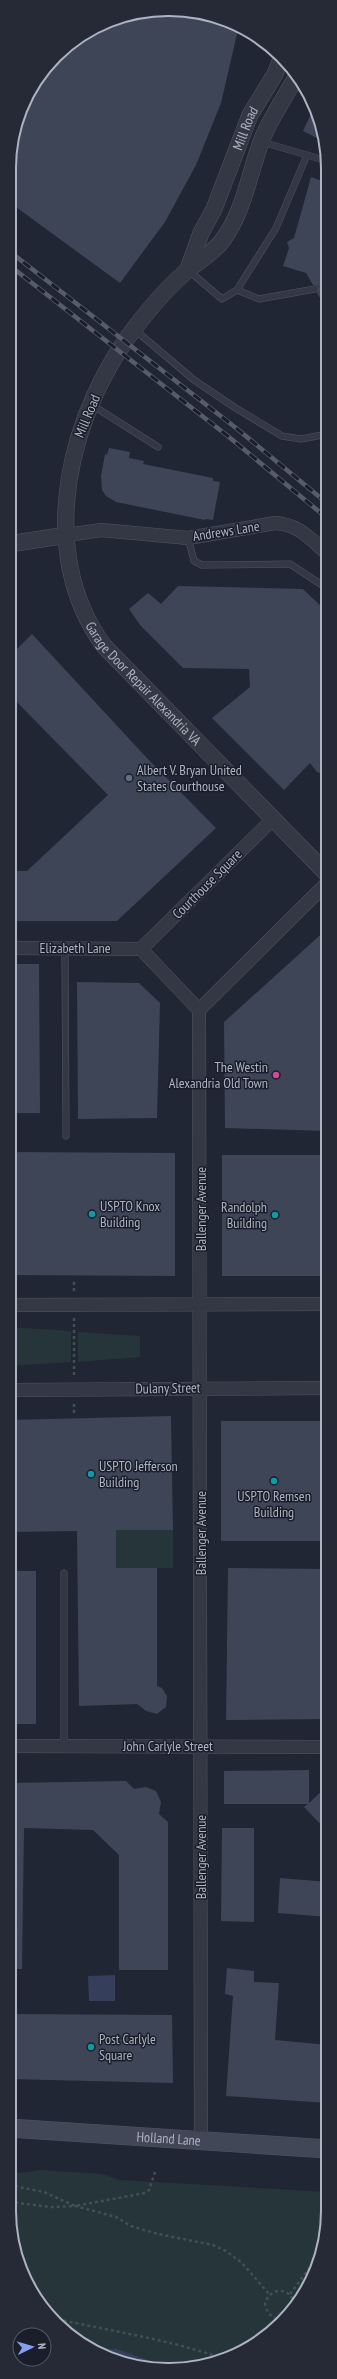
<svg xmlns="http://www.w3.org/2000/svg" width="337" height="2379" font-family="'PT Sans Narrow',sans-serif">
<rect width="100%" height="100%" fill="#202634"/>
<!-- green -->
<path fill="#253539" d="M9 1327 71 1331V1362L9 1366Z
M78 1332 140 1336V1357L78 1362Z
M115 1530H173V1568H116Z
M40 2170 102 2174 120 2180 328 2192V2221L312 2281 274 2330 220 2361 172 2368 117 2349 90 2348 56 2323 21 2271 9 2210V2172L21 2173Z"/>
<!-- water -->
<path fill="#353f5b" d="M115 1975V2001H89L88 1976Z
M90 2348 117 2349 172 2368 158 2370 98 2354Z"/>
<!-- building -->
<path fill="#3e4557" d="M179 9 239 25 237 34 221 103 196 165 165 222 120 283 9 202V158L26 98 64 48 117 17Z
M314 107 318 123 323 141 303 131Z
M311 177 328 183V311L317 293 319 286 313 285 306 273 283 266 289 248 287 242 294 238Z
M109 448 130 452 129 458 144 461 143 464 213 478V481L220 482 213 520 205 519V520L116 502 106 496 102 490 101 476 105 454 107 455Z
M178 586 303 589 328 613V776L317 772 310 763 284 790 212 718 250 687 249 669 183 668 140 625 129 609 148 593 161 604Z
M32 634 146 757 216 828 117 921H9V871H27L108 795 9 694V657Z
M328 928V1131L225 1128 224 1022Z
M9 964H39L40 1113H9Z
M77 982 139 983 160 1003 157 1118 78 1119Z
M9 1152 175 1153V1276L9 1275Z
M222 1155H328V1276H222Z
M171 1416 173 1530H116V1568H157V1686L162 1688 167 1696 166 1707 157 1714 146 1711 137 1704 79 1706 77 1531 9 1532V1420Z
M221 1421H328V1541H221Z
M228 1568 328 1569V1719L226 1720Z
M9 1571H36V1724H9Z
M309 1770V1803L328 1785V1832L304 1807 308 1804H224V1771Z
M126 1781 134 1789 146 1787 156 1791 161 1802 159 1814 168 1822V1970H119V1855L93 1830 24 1828 22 1969H9V1783Z
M222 1828H254V1922L221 1921Z
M280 1878 328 1882V1917L278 1913Z
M227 1968 254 1971V1982L279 1983 275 2040 328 2045V2103L226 2096 233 1996 225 1994Z
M9 2014 172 2015 173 2083 9 2079Z"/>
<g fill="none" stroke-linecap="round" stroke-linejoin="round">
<!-- service casing -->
<g stroke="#515563" stroke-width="7">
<path id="service" d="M307 155 328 161
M189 271 222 299 237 290 276 228 307 155 262 142
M237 290 259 299 315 289
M135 330 194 380 234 407 282 436 301 439 328 434
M92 405 158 447
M188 538 194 561 202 565 290 564 328 589
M65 948 66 1136
M64 1573V1746"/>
</g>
<!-- minor casing -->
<g stroke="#515563" stroke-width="14">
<path id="minor" d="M67 535 101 530 188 538 275 523C299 524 311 540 328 554
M9 948 141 949
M141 949 199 1010 201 2141
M141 949 273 819
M199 1010 328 882
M9 1305 328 1304
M9 1390 328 1388
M9 1746 328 1747"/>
</g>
<!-- tertiary casing -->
<g stroke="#515563" stroke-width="17">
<g id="tertiary">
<path id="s1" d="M296 77C285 97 271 118 262 139 249 174 244 212 222 241 214 252 200 260 189 269 171 284 155 302 140 321 70 408 33 549 104 646L328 875"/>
<path id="s2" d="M188 269 201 233 214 209 250 115 275 74 282 57"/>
<path d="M9 544 67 535"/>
</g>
</g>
<!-- secondary casing -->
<g stroke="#515563" stroke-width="19">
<g id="secondary">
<path id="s3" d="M9 2128 328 2149"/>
</g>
</g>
<!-- path -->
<path stroke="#425055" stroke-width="2.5" stroke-dasharray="3 3" stroke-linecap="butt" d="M74 1282V1291
M74 1375V1318
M74 1413V1404
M9 2185 44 2192 75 2206 145 2193 149 2190 155 2172
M9 2202 51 2207 75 2206 116 2217 131 2226 158 2234 213 2245 226 2251 242 2263 269 2294
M290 2294 319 2255
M52 2318C110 2331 168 2339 224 2359
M283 2318C273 2320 267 2314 265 2304 269 2287 291 2286 294 2304"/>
<!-- service -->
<use href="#service" stroke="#343845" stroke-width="6"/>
<!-- minor -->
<use href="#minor" stroke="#343845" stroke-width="13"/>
<!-- tertiary -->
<use href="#tertiary" stroke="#343845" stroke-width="16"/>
<!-- secondary -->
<use href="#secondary" stroke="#424758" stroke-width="18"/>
<!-- rail casing -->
<g stroke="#565c6c" stroke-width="4.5">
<path id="rail" d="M9 251 236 428 328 504
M9 265 229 437 328 519"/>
</g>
<!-- rail -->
<use href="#rail" stroke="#191e2a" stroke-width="3" stroke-dasharray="9" stroke-linecap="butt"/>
</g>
<!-- markers -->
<circle fill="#5c6f8a" stroke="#191e2a" stroke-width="1.5" cx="129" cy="778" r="4"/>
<circle fill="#d1479c" stroke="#191e2a" stroke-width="1.5" cx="276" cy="1075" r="4"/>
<g fill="#0f9aa8" stroke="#191e2a" stroke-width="1.5">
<circle cx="92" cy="1214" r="4"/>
<circle cx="275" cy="1215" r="4"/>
<circle cx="91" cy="1474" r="4"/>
<circle cx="274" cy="1481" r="4"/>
<circle cx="91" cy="2047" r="4"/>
</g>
<g text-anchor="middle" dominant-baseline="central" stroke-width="3" stroke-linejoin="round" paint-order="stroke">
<!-- street labels -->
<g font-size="14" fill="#aeb2c2" stroke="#191e2a">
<text stroke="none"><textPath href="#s2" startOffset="152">Mill Road</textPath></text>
<text transform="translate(87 416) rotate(-67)">Mill Road</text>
<text transform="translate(226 531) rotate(-9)">Andrews Lane</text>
<text stroke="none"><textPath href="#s1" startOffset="700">Garage Door Repair Alexandria VA</textPath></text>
<text transform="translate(207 884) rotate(-45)">Courthouse Square</text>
<text x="75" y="948">Elizabeth Lane</text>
<text transform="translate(201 1209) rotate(-90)">Ballenger Avenue</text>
<text transform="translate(168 1388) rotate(-1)">Dulany Street</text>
<text transform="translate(201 1533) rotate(-90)">Ballenger Avenue</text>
<text x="168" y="1746">John Carlyle Street</text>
<text transform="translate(201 1857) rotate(-90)">Ballenger Avenue</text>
<text stroke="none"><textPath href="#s3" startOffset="160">Holland Lane</textPath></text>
</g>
<!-- poi labels -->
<g font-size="14" fill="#aeb2c2" stroke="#191e2a" text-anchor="start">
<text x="137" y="770">Albert V. Bryan United<tspan x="137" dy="16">States Courthouse</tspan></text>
<text x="268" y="1067" text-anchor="end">The Westin<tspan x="268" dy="16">Alexandria Old Town</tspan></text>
<text x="100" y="1206">USPTO Knox<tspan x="100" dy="16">Building</tspan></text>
<text x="267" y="1207" text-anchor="end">Randolph<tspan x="267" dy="16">Building</tspan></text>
<text x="99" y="1466">USPTO Jefferson<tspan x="99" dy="16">Building</tspan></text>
<text x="274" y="1496" text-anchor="middle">USPTO Remsen<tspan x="274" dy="16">Building</tspan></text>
<text x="99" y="2039">Post Carlyle<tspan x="99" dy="16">Square</tspan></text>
</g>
</g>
<!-- crop -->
<path d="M0 0H337V2379H0ZM168 16H169A152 152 0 0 1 321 168V2211A152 152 0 0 1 169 2363H168A152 152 0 0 1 16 2211V168A152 152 0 0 1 168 16Z" fill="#252a36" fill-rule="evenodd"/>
<path fill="none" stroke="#aeb2c2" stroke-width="2" d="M168 16H169A152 152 0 0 1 321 168V2211A152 152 0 0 1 169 2363H168A152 152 0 0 1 16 2211V168A152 152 0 0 1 168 16Z"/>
<!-- north arrow -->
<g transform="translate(32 2347) rotate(85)"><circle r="19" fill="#191e2a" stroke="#555967"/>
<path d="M0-3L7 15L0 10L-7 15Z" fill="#849ef1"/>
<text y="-6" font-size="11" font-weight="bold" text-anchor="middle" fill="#aeb2c2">N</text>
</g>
</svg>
